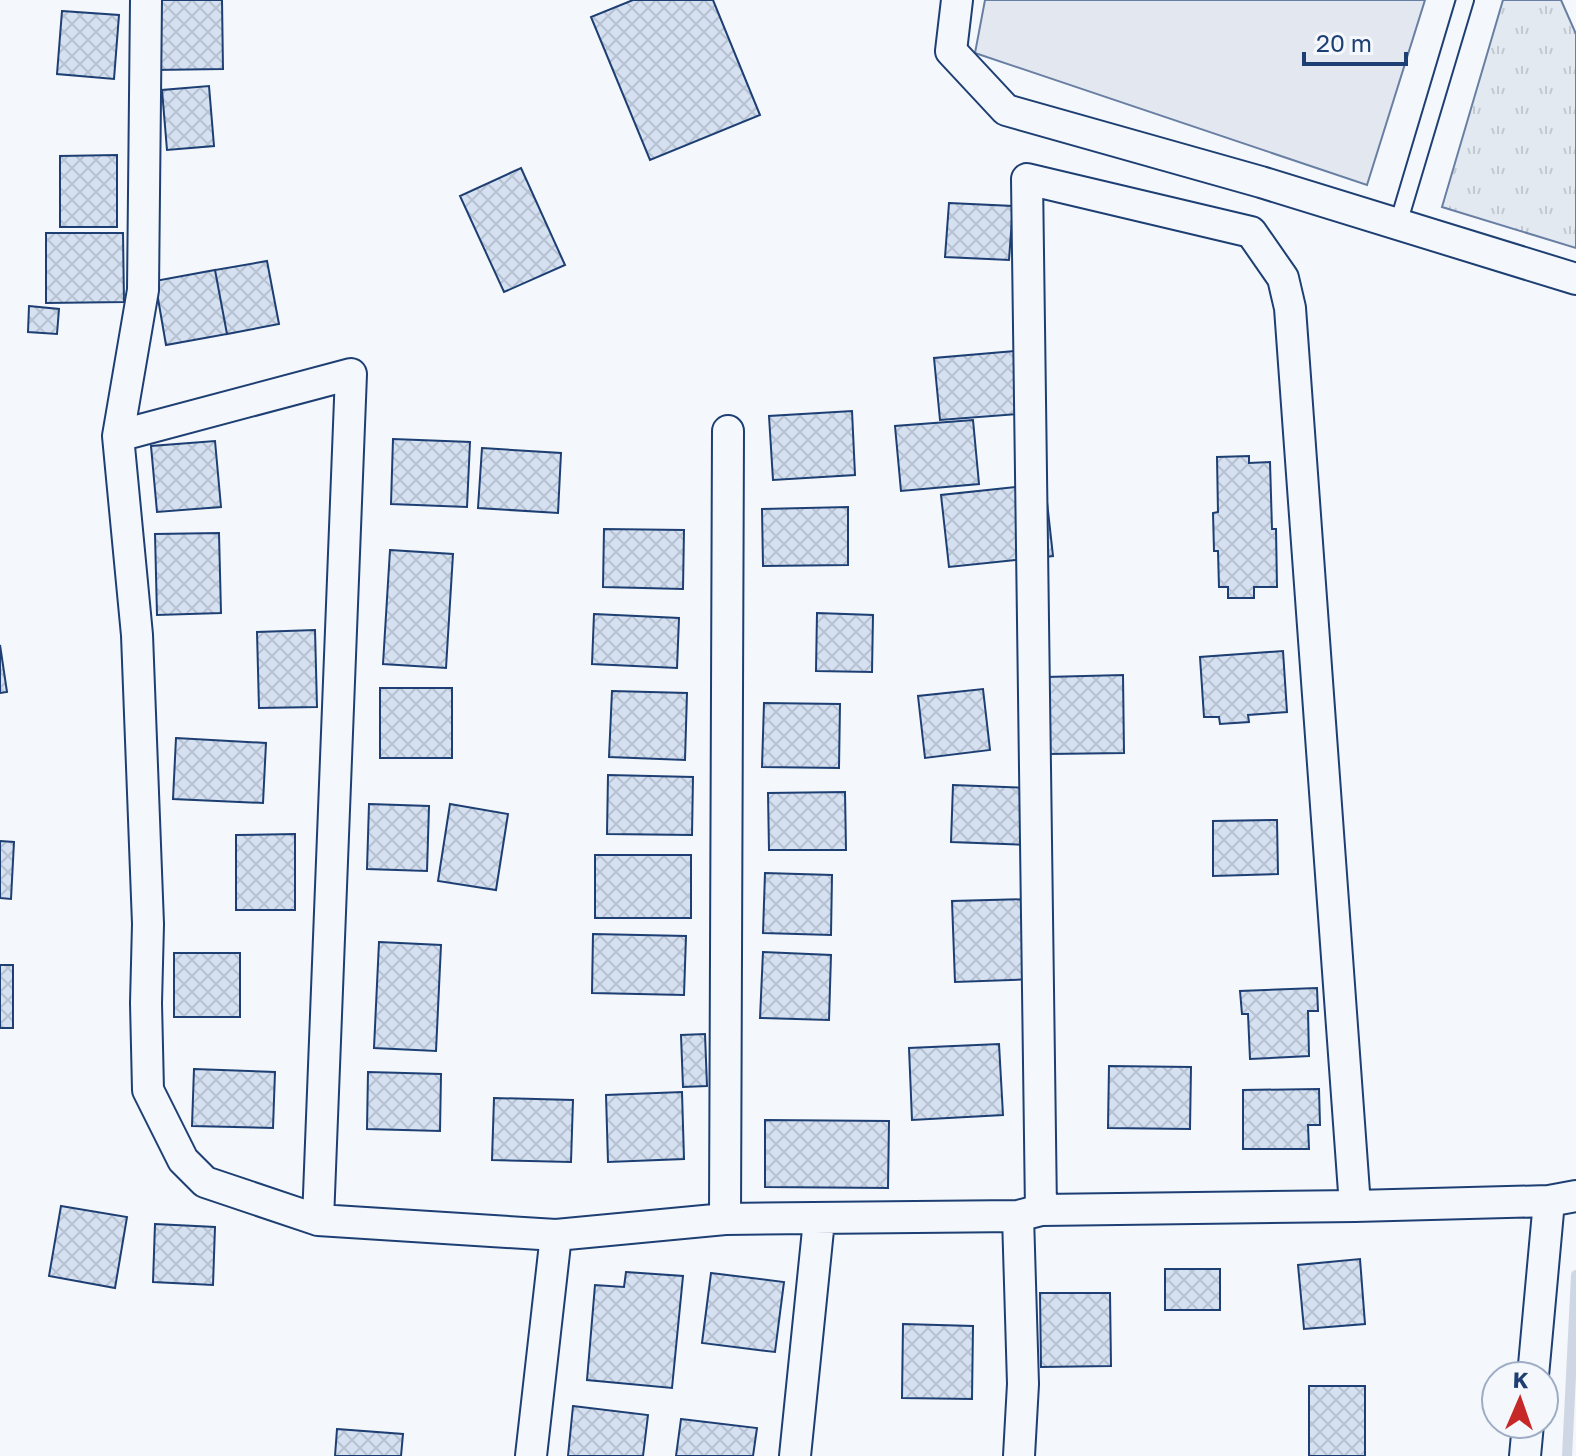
<svg xmlns="http://www.w3.org/2000/svg" width="1576" height="1456" font-family="'Golos Text',sans-serif">
<defs>
<pattern id="grass-tufts" width="24" height="20" patternUnits="userSpaceOnUse" patternTransform="scale(2)"><rect width="24" height="20" fill="#e3e9f0"/><path d="M3 7l-1-3M5 7V3M7 7l1-3M15 17l-1-3M17 17v-4M19 17l1-3" fill="none" stroke="#c2c9d1"/></pattern>
<pattern id="building-cross-hatch" width="8" height="8" patternUnits="userSpaceOnUse" patternTransform="scale(2)"><rect width="8" height="8" fill="#d5e0f0"/><path d="M0 0l8 8M0 8l8-8" fill="none" stroke="#b6c1d1"/></pattern>
</defs>
<rect width="100%" height="100%" fill="#f4f7fb"/>
<!-- grass -->
<path fill="url(#grass-tufts)" stroke="#687fa3" stroke-width="2" d="M1503 0H1561L1576 34V248L1442 207Z"/>
<!-- parking -->
<path fill="#e3e8f0" stroke="#687fa3" stroke-width="2" d="M985 0H1425L1367 185 975 53Z"/>
<g fill="none" stroke-linecap="round" stroke-linejoin="round">
<!-- stream -->
<path stroke="#cfd7e4" stroke-width="10" d="M1567 1456 1576 1275"/>
</g>
<!-- building -->
<path fill="url(#building-cross-hatch)" stroke="#1d3f73" stroke-width="2" d="M152 0H222L223 69 153 70Z
M633 0H713L760 115 650 160 591 17Z
M62 11 119 15 114 79 57 74Z
M209 86 214 146 167 150 162 90Z
M117 155V227H60V156Z
M521 168 565 265 504 292 460 196Z
M949 203 1013 206 1009 260 945 257Z
M46 233H123L124 302 46 303Z
M267 261 279 324 227 334 215 270Z
M215 270 227 334 166 345 155 281Z
M29 306 59 309 57 334 28 332Z
M1026 350 1031 413 940 420 934 358Z
M852 411 855 475 773 480 769 416Z
M973 420 979 484 901 491 895 426Z
M393 439 470 442 467 507 391 504Z
M215 441 221 507 157 512 151 446Z
M482 448 561 453 558 513 478 508Z
M1249 456V463L1270 462 1272 529H1276L1277 587H1254V598H1228V587H1219L1218 551H1214L1213 513 1218 512 1217 457Z
M1045 484 1053 556 949 567 941 495Z
M848 507V565L763 566 762 509Z
M604 529 684 530 683 589 603 587Z
M219 533 221 613 157 615 155 534Z
M390 550 453 554 446 668 383 664Z
M817 613 873 615 872 672 816 671Z
M594 614 679 618 677 668 592 664Z
M315 630 317 707 259 708 257 632Z
M0 645 7 692 0 693Z
M1283 651 1287 712 1248 715 1249 722 1220 724 1219 717H1204L1200 657Z
M1123 675 1124 753 1048 754 1046 677Z
M380 688H452V758H380Z
M983 689 990 750 925 758 918 696Z
M612 691 687 693 685 760 609 757Z
M764 703 840 704 839 768 762 767Z
M176 738 266 743 263 803 173 799Z
M608 775 693 777 692 835 607 834Z
M953 785 1031 788 1029 845 951 842Z
M845 792 846 850H769L768 793Z
M369 804 429 806 427 871 367 869Z
M450 804 508 814 496 890 438 881Z
M1277 820 1278 874 1213 876V821Z
M295 834V910H236V835Z
M0 841 14 842 11 899 0 898Z
M595 855H691V918H595Z
M765 873 832 875 831 935 763 933Z
M1033 899 1035 979 955 982 952 901Z
M593 934 686 936 684 995 592 993Z
M379 942 441 945 436 1051 374 1048Z
M763 952 831 955 829 1020 760 1018Z
M174 953H240V1017H174Z
M0 965H13V1028H0Z
M1317 988 1318 1011H1308L1309 1056 1250 1059 1248 1014H1242L1240 991Z
M705 1034 707 1086 683 1087 681 1035Z
M999 1044 1003 1115 912 1120 909 1048Z
M1109 1066 1191 1067 1190 1129 1108 1128Z
M194 1069 275 1072 273 1128 192 1126Z
M368 1072 441 1074 440 1131 367 1129Z
M1319 1089 1320 1125H1308L1309 1149H1243V1090Z
M682 1092 684 1159 608 1162 606 1095Z
M494 1098 573 1100 571 1162 492 1160Z
M765 1120 889 1121 888 1188 765 1187Z
M61 1206 127 1217 115 1288 49 1276Z
M155 1224 215 1227 213 1285 153 1282Z
M1360 1259 1365 1324 1304 1329 1298 1265Z
M1165 1269H1220V1310H1165Z
M626 1272 683 1276 672 1388 587 1380 595 1285 624 1287Z
M711 1273 784 1282 775 1352 702 1343Z
M1040 1293H1110L1111 1366 1041 1367Z
M903 1324 973 1326 972 1399 902 1398Z
M1309 1386H1365V1456H1309Z
M573 1406 648 1415 643 1456H568Z
M681 1419 757 1428 753 1456H676Z
M337 1429 403 1434 401 1456H335Z"/>
<g fill="none" stroke-linecap="round" stroke-linejoin="round">
<!-- lane casing -->
<g stroke="#1d3f73" stroke-width="20">
<path id="lane" d="M1398 224 1465 0"/>
</g>
<!-- street casing -->
<g stroke="#1d3f73" stroke-width="34">
<path id="street" d="M146 0 143 290 118 436 137 635 148 924 146 1003 148 1090 183 1160 205 1182 318 1220 556 1235 725 1219 1018 1216 1041 1210 1355 1206 1549 1201 1576 1196
M957 0 951 51 1006 110 1261 182 1576 279
M118 436 351 374 318 1220
M1041 1210 1027 179 1251 232 1283 278 1290 308 1355 1206
M1018 1216 1023 1384 1019 1456
M725 1219 728 431
M1533 1376 1549 1201
M531 1456 556 1235
M795 1456 819 1220
M1525 1456 1528 1424"/>
</g>
<!-- lane -->
<use href="#lane" stroke="#f4f7fb" stroke-width="16"/>
<!-- street -->
<use href="#street" stroke="#f4f7fb" stroke-width="30"/>
</g>
<!-- north arrow -->
<g transform="translate(1520 1400) rotate(2)"><circle r="38" fill="#f4f7fb" stroke="#9eadc5" stroke-width="2"/>
<path d="M0-6L14 30L0 20L-14 30Z" fill="#c62828"/>
<text y="-12" font-size="22" font-weight="bold" text-anchor="middle" fill="#1d3f73">K</text>
</g>
<!-- scale -->
<path d="M1304 52v12h102v-12" fill="none" stroke="#1d3f73" stroke-width="4"/>
<text x="1316" y="52" font-size="24" fill="#1d3f73" stroke="#f4f7fb" stroke-width="6" paint-order="stroke">20 m</text>
</svg>
